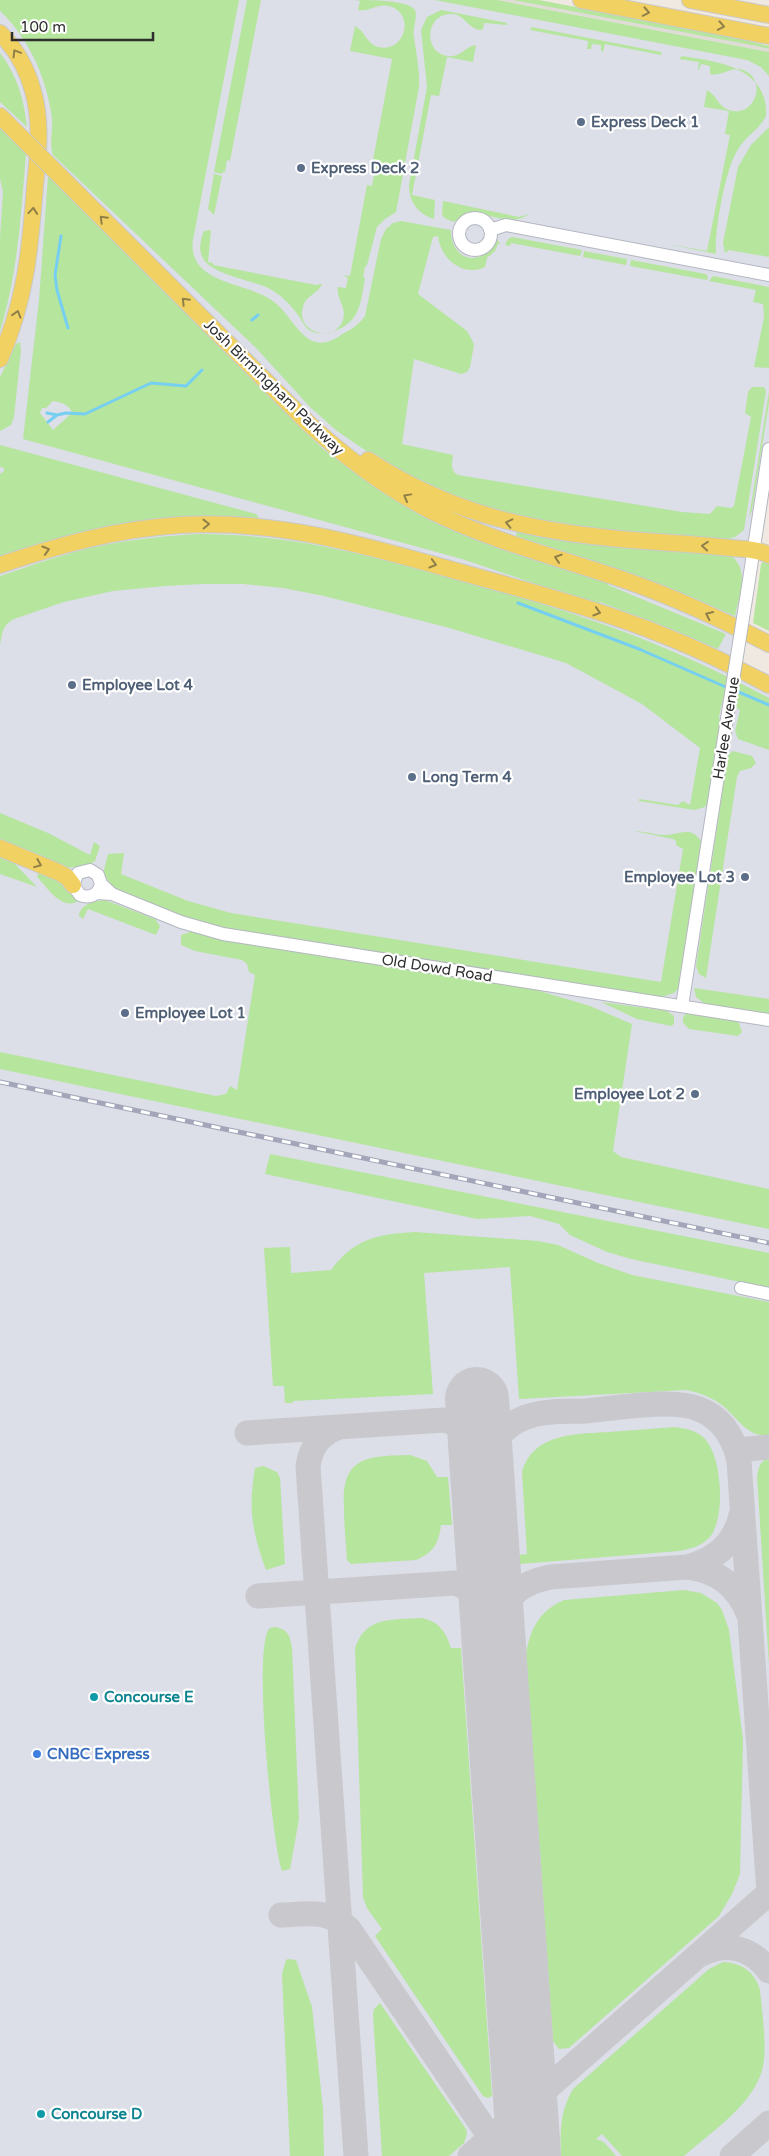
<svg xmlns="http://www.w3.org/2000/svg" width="769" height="2156" font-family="'Varela Round',sans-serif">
<rect width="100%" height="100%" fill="#efe9e1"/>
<!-- airport -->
<path fill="#dcdee8" d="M0 0H488L769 62V445L736 667 769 685V2156H0Z"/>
<!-- green -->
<path fill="#b6e59e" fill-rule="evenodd" d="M0 0H239L193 240C187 283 244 282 270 299 295 314 304 361 341 335 350 330 359 325 365 316L381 239 386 229 393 223 401 221 451 230C450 248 465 266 484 254 490 251 493 244 498 240L500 244H498L495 251 487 258 485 267C463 278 440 258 438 236L433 237 418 294 467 331 472 340 474 345 470 367 467 372 461 374 414 359 402 444 453 455C452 463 450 471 458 475L682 512 710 514 717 506 731 508 734 506 751 417 745 413 748 392 752 387H764L766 391 744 530 735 537 725 540 591 530 496 515 394 470 337 431 310 407 256 348 53 155C49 144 53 131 52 118 47 79 29 38 0 11Z
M247 0H261L230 161 227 160 225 172H223L222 174 214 172Z
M356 0C369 0 409 0 415 10 418 18 412 28 414 37 416 53 420 70 419 87L396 212 385 219 377 227 367 265 365 267 363 277 365 278C363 289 362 302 357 312 351 327 324 340 309 330 304 326 302 320 298 315 290 304 281 295 270 289 253 280 216 276 204 260 198 252 200 240 204 231L211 230 208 262 213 263V265L316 285 322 284C318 294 306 295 303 307 295 332 334 345 343 320 347 307 336 299 338 287L346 288 348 278 343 275 350 276 367 185 372 186 376 164 371 163 373 160 392 59 350 51 355 26C365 31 366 43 378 47 405 54 416 13 389 6 378 3 369 12 358 10L360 1Z
M435 0H498L765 51 769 52V76L761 67 747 60Z
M512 0H539L728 36 769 46V49Z
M441 10 507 23V25L484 23 483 29 480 30C467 28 464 13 450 14 425 15 423 53 448 56 461 58 465 46 476 45L473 62 447 57 439 96 431 95 412 195 435 200 434 219C418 214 409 202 409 185L427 87 421 30 427 17Z
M532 27 661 52 662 53 661 55 605 44 603 52 601 51V45L592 44 591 49H587L588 41 530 30Z
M0 53C17 75 24 99 27 127L0 102Z
M682 56C711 61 769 65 766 116 760 129 744 137 737 151 725 170 714 233 716 254L663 243 707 251 730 135 725 134 729 111 704 107 707 90C717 95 718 107 729 110 754 119 769 80 743 70 731 66 722 77 710 74V66L701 64 699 70H698L699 62 679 59Z
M0 125 26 154C21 214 18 273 0 331V238L3 192 0 179Z
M769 127V257L729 250 725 253 723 243 738 167 751 145Z
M214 174 222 176 214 215 208 209Z
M48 176 290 417 323 449 360 476 605 580 608 585 726 634 718 649 671 629 600 602 598 605 462 559 23 439 39 300ZM53 401C61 402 70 405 72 413L53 430 40 413 42 408H46Z
M443 201 519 217 529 214C505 232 479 200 454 222L446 219 442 215Z
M512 237 582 250 580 256 511 243 510 246 505 245 508 239Z
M584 251 627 259 626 265 583 257Z
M631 260 706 274 708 277 707 280 630 266Z
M713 276 769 287V368L754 367 764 317 763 304 753 302 756 290 709 281Z
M20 342 21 350 14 417 11 425 0 431V377L16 344Z
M769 391V403L752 510 749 518Z
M0 445 256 514 259 518 142 521 105 527 74 534 0 558V474L4 471V468L0 467Z
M517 531 727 553C752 567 739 595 735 616 663 584 591 558 516 537Z
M199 534C287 534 360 553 444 576 490 589 536 601 582 617 646 638 709 666 769 698V750L738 739 735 731 740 710 722 702 719 717 721 724 709 800 705 807 694 810 639 801V799L678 805 683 801 690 805 700 748 642 704 566 663 446 627 324 596 283 588 243 584H203L165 586 113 591 64 602 14 619C2 625 2 634 0 646V576C33 565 65 553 100 546 132 539 165 536 199 534Z
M765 560 769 564V631L753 623 761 564Z
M733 751 752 756 756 763 751 768 740 771 737 777 706 978 699 974 696 966 728 755Z
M0 813 48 833 90 855 94 842 100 846 95 861 89 865 68 868 0 843Z
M634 831C644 831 655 835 665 835 679 835 691 825 701 841L679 988 674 993 661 997 230 930 184 918 115 889 103 874 108 854 124 853 121 874 188 901 231 913 661 982 683 849 676 845V841L673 839Z
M0 854 14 863 37 887 0 874Z
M45 873 64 884 77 900V902C60 909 48 888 37 877L38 874Z
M105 900 155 919 160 926 156 935 88 909 83 919 79 916C80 904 95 901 105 900Z
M193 931 533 989 590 1006 632 1024 613 1151 621 1157 769 1189V1229L0 1069V1052L216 1096 226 1094 230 1086 237 1090 255 975 249 972 247 964 242 960 195 951 181 945V935Z
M694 988 769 999V1014L705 1004 696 997Z
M601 1002 667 1011 674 1016V1024L671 1026 637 1019Z
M686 1013 735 1021 739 1023 742 1032 738 1036 689 1029 683 1023V1018Z
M270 1154 769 1253V1288L631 1259 607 1252 570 1235 559 1224 530 1216 477 1219 265 1174Z
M415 1232 538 1241 558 1245 598 1263 632 1275 769 1302V1435C745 1438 737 1415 719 1403 709 1396 698 1393 687 1390L519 1399 510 1267 424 1273 433 1394 293 1401V1403H285L284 1386H273L264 1248 290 1247 291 1273 331 1270C354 1239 377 1234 415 1232Z
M676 1427C686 1429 696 1430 704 1438 722 1455 726 1517 710 1537 702 1546 690 1549 679 1551L520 1564 519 1555 527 1554 522 1472C533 1433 576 1434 609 1432 631 1430 653 1429 676 1427Z
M410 1455 427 1461 437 1477H448L452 1525H441C439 1543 433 1553 416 1560L351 1564 347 1560C346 1543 344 1526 344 1509 341 1457 365 1456 410 1455Z
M769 1457V1665L757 1476C759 1466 760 1462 769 1457Z
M263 1466 277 1472 280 1478 285 1564 266 1570C252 1531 248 1509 255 1468Z
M684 1590 701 1593 717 1603 722 1610 729 1630 743 1740 740 1874 732 1894 719 1916 569 2048 559 2049 553 2041 526 1655C530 1629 539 1611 564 1600Z
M421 1618C439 1621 446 1632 451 1648H461L492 2096 488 2098 483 2096 375 1936 382 1929 367 1908 363 1897 355 1648C366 1616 391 1620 421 1618Z
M275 1627C288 1629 290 1636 292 1648L299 1819 290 1869 282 1871C272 1843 252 1644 270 1628Z
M288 1959 296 1960 312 2007 323 2109 324 2156H290L282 1974 286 1960Z
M723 1962C742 1963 755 1972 760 1990 762 2011 767 2046 763 2066 756 2103 711 2132 684 2156H622L602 2134 596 2139 604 2142 616 2156H561C560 2132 560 2111 573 2089L709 1969Z
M380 2003 466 2129 467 2134 464 2143 449 2156H382L373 2015 374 2009Z"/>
<!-- plaza -->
<path fill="#dfdcd8" d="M498 0H512L757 46 769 49V52Z"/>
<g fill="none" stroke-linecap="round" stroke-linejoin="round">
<!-- stream -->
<path stroke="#75cff0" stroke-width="3" d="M61 236 55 275 57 290 68 328
M252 320 258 315
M47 413 57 415
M48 422 57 415 66 413 85 414 151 383 186 386 202 370
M518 603 639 649 728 688
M734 690 769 705"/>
<!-- taxiway -->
<path stroke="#c9c8cc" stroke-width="25" d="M339 1427C320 1434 311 1446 308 1466L356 2156
M247 1433 444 1420C475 1428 477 1446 480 1474
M737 1450 769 1447
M484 1501C483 1472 482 1449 506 1429 513 1423 521 1418 530 1416 547 1410 568 1412 586 1411 616 1408 673 1398 699 1409 722 1418 734 1438 739 1461L769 1893
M687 1567C714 1560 735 1544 741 1515
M258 1596 455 1583C482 1591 488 1613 491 1639
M494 1644C496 1606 512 1585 550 1577L687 1567C716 1570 737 1585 748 1613
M281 1915C309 1914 327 1909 349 1929L503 2156
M702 1954C727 1941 752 1948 769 1971
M470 2156 769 1893
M732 2156 769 2123"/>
<!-- runway -->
<path stroke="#c9c8cc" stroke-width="64" d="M477 1399 529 2156"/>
<!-- minor casing -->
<g stroke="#b4b7c1" stroke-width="14">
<path id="minor" d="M459 234a16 16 0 1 1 32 0a16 16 0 1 1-32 0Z
M490 230 506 225 769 275
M747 593 769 449
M101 884C98 895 90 899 80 895L73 885 78 873 90 870 98 875 101 884 112 894
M97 893 112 894 181 922 223 934 769 1020
M682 1006 729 706
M741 1288 769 1294"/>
</g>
<!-- major casing -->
<g stroke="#c9c9c9" stroke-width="18">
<path id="major" d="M581 0 769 36
M690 0 769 15
M0 33C16 49 27 69 33 91 42 122 38 155 35 186 30 250 26 299 0 359
M0 116 22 138
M52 168 307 422C345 457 386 488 433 512 496 543 565 559 630 582 678 599 725 621 769 644
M368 460C455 517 543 534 645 541 674 543 703 545 732 548 744 549 758 549 769 555
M0 565C59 545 117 529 180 525 277 519 368 546 460 572 510 586 561 599 611 616 665 634 719 658 769 685
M0 848 58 872 67 877 73 885"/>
</g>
<!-- minor -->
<use href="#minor" stroke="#fff" stroke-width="12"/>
<!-- major -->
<use href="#major" stroke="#f2d163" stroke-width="16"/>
<!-- rail casing -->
<g stroke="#a3a6b8" stroke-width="5">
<path id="rail" d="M0 1082 769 1243"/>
</g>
<!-- rail -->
<use href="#rail" stroke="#fff" stroke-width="3" stroke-dasharray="9" stroke-linecap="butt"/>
<!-- minor-bridge casing -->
<g stroke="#b4b7c1" stroke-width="14" stroke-linecap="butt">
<path id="minor-bridge" d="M729 706 747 593"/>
</g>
<!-- major-bridge casing -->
<g stroke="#c9c9c9" stroke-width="18" stroke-linecap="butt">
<path id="major-bridge" d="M22 138 52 168"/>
</g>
<!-- minor-bridge -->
<use href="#minor-bridge" stroke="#fff" stroke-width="12"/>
<!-- major-bridge -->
<use href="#major-bridge" stroke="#f2d163" stroke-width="16"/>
</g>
<!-- one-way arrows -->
<defs><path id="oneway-chevron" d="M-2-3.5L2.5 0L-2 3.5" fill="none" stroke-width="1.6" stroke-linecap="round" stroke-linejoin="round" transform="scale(1.25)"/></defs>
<g stroke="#908048">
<use href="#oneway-chevron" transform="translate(646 12) rotate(11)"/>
<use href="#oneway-chevron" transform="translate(721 26) rotate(11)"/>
<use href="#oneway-chevron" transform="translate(16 53) rotate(-121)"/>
<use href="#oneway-chevron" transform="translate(33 211) rotate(-85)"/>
<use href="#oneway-chevron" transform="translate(103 219) rotate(-135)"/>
<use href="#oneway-chevron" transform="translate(185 301) rotate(-135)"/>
<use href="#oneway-chevron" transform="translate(17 314) rotate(-73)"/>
<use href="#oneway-chevron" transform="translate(407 497) rotate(-151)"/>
<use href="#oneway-chevron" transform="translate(509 523) rotate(-167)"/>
<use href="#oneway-chevron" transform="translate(206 524) rotate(-1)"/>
<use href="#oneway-chevron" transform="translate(705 546) rotate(-176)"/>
<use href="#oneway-chevron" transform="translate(46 550) rotate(-17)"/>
<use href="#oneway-chevron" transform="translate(558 558) rotate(-162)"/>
<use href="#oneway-chevron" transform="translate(433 564) rotate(16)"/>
<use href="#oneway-chevron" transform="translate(597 612) rotate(17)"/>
<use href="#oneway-chevron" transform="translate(709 615) rotate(-155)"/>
<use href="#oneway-chevron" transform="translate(38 864) rotate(22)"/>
</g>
<!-- markers -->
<g fill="#5c6f8a" stroke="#fff" stroke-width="2">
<circle cx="581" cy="122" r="5"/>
<circle cx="301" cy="168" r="5"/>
<circle cx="72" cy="685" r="5"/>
<circle cx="412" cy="777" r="5"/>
<circle cx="745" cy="877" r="5"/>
<circle cx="125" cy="1013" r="5"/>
<circle cx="695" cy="1094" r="5"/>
</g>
<g fill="#0f9aa8" stroke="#fff" stroke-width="2">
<circle cx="94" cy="1697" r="5"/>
<circle cx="41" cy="2114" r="5"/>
</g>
<circle fill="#3f7fe0" stroke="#fff" stroke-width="2" cx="37" cy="1754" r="5"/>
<g text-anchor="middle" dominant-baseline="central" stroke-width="4.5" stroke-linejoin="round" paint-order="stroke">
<!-- service labels -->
<g font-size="15" font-weight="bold" fill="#4e5e75" stroke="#fff" text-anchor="start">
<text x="591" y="122">Express Deck 1</text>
<text x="311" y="168">Express Deck 2</text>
<text x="82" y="685">Employee Lot 4</text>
<text x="422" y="777">Long Term 4</text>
<text x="735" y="877" text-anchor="end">Employee Lot 3</text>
<text x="135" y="1013">Employee Lot 1</text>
<text x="685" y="1094" text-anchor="end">Employee Lot 2</text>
</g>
<!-- street labels -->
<g font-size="15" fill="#2e2e2e" stroke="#fff">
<text transform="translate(274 387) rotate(44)">Josh Birmingham Parkway</text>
<text transform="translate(726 728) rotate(-81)">Harlee Avenue</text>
<text transform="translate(437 968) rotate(9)">Old Dowd Road</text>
</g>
<!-- culture labels -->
<g font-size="15" font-weight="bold" fill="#0d838f" stroke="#fff" text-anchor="start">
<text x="104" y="1697">Concourse E</text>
<text x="51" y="2114">Concourse D</text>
</g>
<!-- shop labels -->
<g font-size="15" font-weight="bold" fill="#366cbe" stroke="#fff" text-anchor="start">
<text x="47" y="1754">CNBC Express</text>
</g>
</g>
<!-- scale -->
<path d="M12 32v8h141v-8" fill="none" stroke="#2e2e2e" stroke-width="2.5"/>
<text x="20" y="32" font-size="15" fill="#2e2e2e" stroke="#ffffff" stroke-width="4" paint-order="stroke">100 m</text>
</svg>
